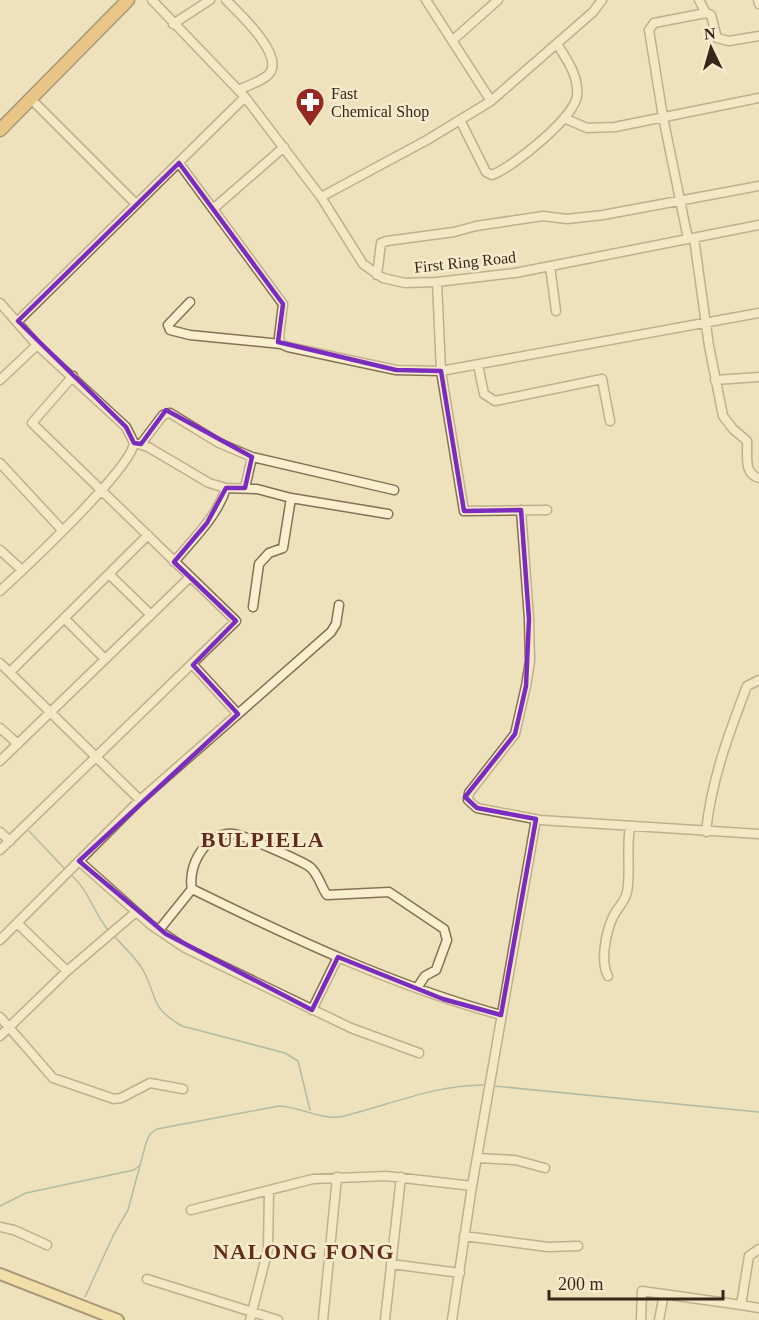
<svg xmlns="http://www.w3.org/2000/svg" width="759" height="1320" font-family="'Times New Roman',serif">
<rect width="100%" height="100%" fill="#eee2bc"/>
<g fill="none" stroke-linecap="round" stroke-linejoin="round">
<!-- stream -->
<path stroke="#688d85" stroke-width="1.5" d="M29 831 65 869
M71 875C89 890 93 912 108 930
M115 937C124 947 136 958 143 970 159 999 148 1006 182 1026L285 1053 298 1061 310 1110
M494 1086 759 1112
M0 1206 26 1193 134 1170 139 1166
M85 1297 114 1234 128 1210 146 1143 150 1134 157 1129 279 1106C300 1107 319 1119 340 1117 387 1106 433 1085 483 1085"/>
<!-- minor casing -->
<g stroke="#867155" stroke-width="11">
<path id="minor" d="M152 0 245 97 321 197 363 264 383 278 405 283 437 282 515 273 759 225
M226 0C239 13 287 57 268 75 260 82 247 86 238 90
M426 0 491 101
M699 0 706 13 711 15 717 38 729 41 759 36
M758 0 759 4
M173 24 210 0
M453 40 498 0
M30 98 136 204
M564 118 587 128 615 127 759 98
M460 120 486 172 492 175C513 167 574 118 577 96 579 76 567 60 557 44
M179 163 283 304 279 337 281 344 288 347 396 370 441 371 759 313
M321 197 427 140 491 101 593 12 602 0
M213 209 284 147
M694 238 709 346 723 416 733 429 747 441C748 455 743 474 759 478
M688 239 663 117 649 30 654 23 706 13
M550 266 556 311
M377 275 381 243 387 241 454 232 476 226 543 216 567 219 603 215 759 186
M437 282 441 371 464 511 547 510
M190 302 168 325 170 330 190 335 281 344
M0 303 37 345 126 427 134 443C131 469 25 568 0 591
M18 321 245 97
M478 365 484 394 495 401 602 379 610 421
M0 380 37 345
M715 380 759 377
M138 444 148 447 209 483 226 488 257 489 291 498 388 514
M141 444 163 415 170 413 219 443 252 457 394 490
M0 463 62 530
M245 488 252 457
M521 510 529 619 530 661 526 686 515 734 469 793 468 800 477 808 540 820 759 834
M0 550 22 570
M174 562C193 539 217 517 226 488
M109 574 151 615
M253 607 259 564 269 553 283 548 291 498
M64 618 105 659
M0 663 140 800
M193 665 238 714 331 632 336 624 339 605
M10 672 148 535
M0 728 18 744
M0 761 190 577
M0 832 10 841
M706 832C711 781 729 733 747 686L759 680
M0 850 236 621 32 423 73 376
M79 861 151 925 185 948 351 1028 419 1053
M192 889C292 938 394 986 501 1015
M17 923 67 971
M159 930 192 889C187 865 207 831 234 834 243 835 302 861 310 867 318 873 321 887 327 895L389 892 444 929 447 940 436 970 425 976 417 988
M0 940 140 800 238 714
M608 976C600 962 606 931 613 917 617 908 625 902 627 892 631 871 626 849 630 827
M312 1010 338 957
M0 1017 53 1078 114 1099 121 1098 150 1083 183 1089
M0 1036 67 971 136 912
M477 1158 515 1160 545 1168
M191 1210 313 1179 386 1176 472 1186
M0 1227 14 1230 47 1245
M464 1236 548 1247 578 1246
M391 1264 460 1273
M147 1279 278 1320
M741 1305 759 1308
M250 1320 268 1249 269 1191
M323 1320 337 1177
M385 1320 401 1177
M452 1320 472 1186 536 819
M641 1320 642 1291 741 1305 749 1256 759 1249
M659 1320 664 1294"/>
</g>
<!-- major casing -->
<g stroke="#533f2a" stroke-width="14">
<path id="major" d="M0 1274 118 1320"/>
</g>
<!-- highway casing -->
<g stroke="#533f2a" stroke-width="15">
<path id="highway" d="M0 130 128 0"/>
</g>
<!-- minor -->
<use href="#minor" stroke="#f9efcf" stroke-width="8"/>
<!-- major -->
<use href="#major" stroke="#f4da91" stroke-width="10"/>
<!-- highway -->
<use href="#highway" stroke="#e2a548" stroke-width="12"/>
</g>
<!-- marked area -->
<path d="M0 0H759V1320H0ZM179 163 283 304 278 342 396 370 441 371 464 511 521 510 529 619 526 686 515 734 465 797 477 808 536 819 501 1015 443 999 338 957 312 1010 166 934 79 861 238 714 193 665 236 621 174 562 207 523 226 488H245L252 457 166 410 141 444 134 443 126 427 18 321Z" fill="#eee2bc" fill-opacity=".55" fill-rule="evenodd"/>
<path fill="none" stroke="#7b2cbf" stroke-width="4.5" stroke-linejoin="round" d="M179 163 283 304 278 342 396 370 441 371 464 511 521 510 529 619 526 686 515 734 465 797 477 808 536 819 501 1015 443 999 338 957 312 1010 166 934 79 861 238 714 193 665 236 621 174 562 207 523 226 488H245L252 457 166 410 141 444 134 443 126 427 18 321Z"/>
<!-- icons -->
<defs>
<g id="pharmacy-pin" transform="scale(1.5)"><path d="M0 17L-7.5 6A9.5 9.5 0 1 1 7.5 6Z" fill="#962824" stroke="#f6ebcc"/><path d="M-2-6h4v4h4v4h-4v4h-4v-4h-4v-4h4Z" fill="#fff"/></g>
</defs>
<g fill-rule="evenodd">
<use href="#pharmacy-pin" x="310" y="102"/>
</g>
<g text-anchor="middle" dominant-baseline="central" stroke-width="5" stroke-linejoin="round" paint-order="stroke">
<!-- poi labels -->
<g font-size="16" fill="#35281b" stroke="#f6ebcc" text-anchor="start">
<text x="331" y="93">Fast<tspan x="331" dy="18">Chemical Shop</tspan></text>
</g>
<!-- street labels -->
<g font-size="16" fill="#35281b" stroke="#f6ebcc">
<text transform="translate(465 262) rotate(-6)">First Ring Road</text>
</g>
<!-- district labels -->
<g font-size="22" font-weight="bold" letter-spacing="1.5" fill="#622c19" stroke="#f6ebcc">
<text x="263" y="839">BULPIELA</text>
<text x="304" y="1251">NALONG FONG</text>
</g>
</g>
<!-- north arrow -->
<g transform="translate(711 48) rotate(355)" stroke="#f6ebcc" stroke-width="4.5" paint-order="stroke">
<path d="M0-4.5L10 22L0 15L-10 22Z" fill="#35281b"/>
<text y="-9" font-size="16" font-weight="bold" text-anchor="middle" fill="#35281b">N</text>
</g>
<!-- scale -->
<path d="M549 1290v9h174v-9" fill="none" stroke="#35281b" stroke-width="3"/>
<text x="558" y="1290" font-size="18" fill="#35281b" stroke="#f6ebcc" stroke-width="4.5" paint-order="stroke">200 m</text>
</svg>
